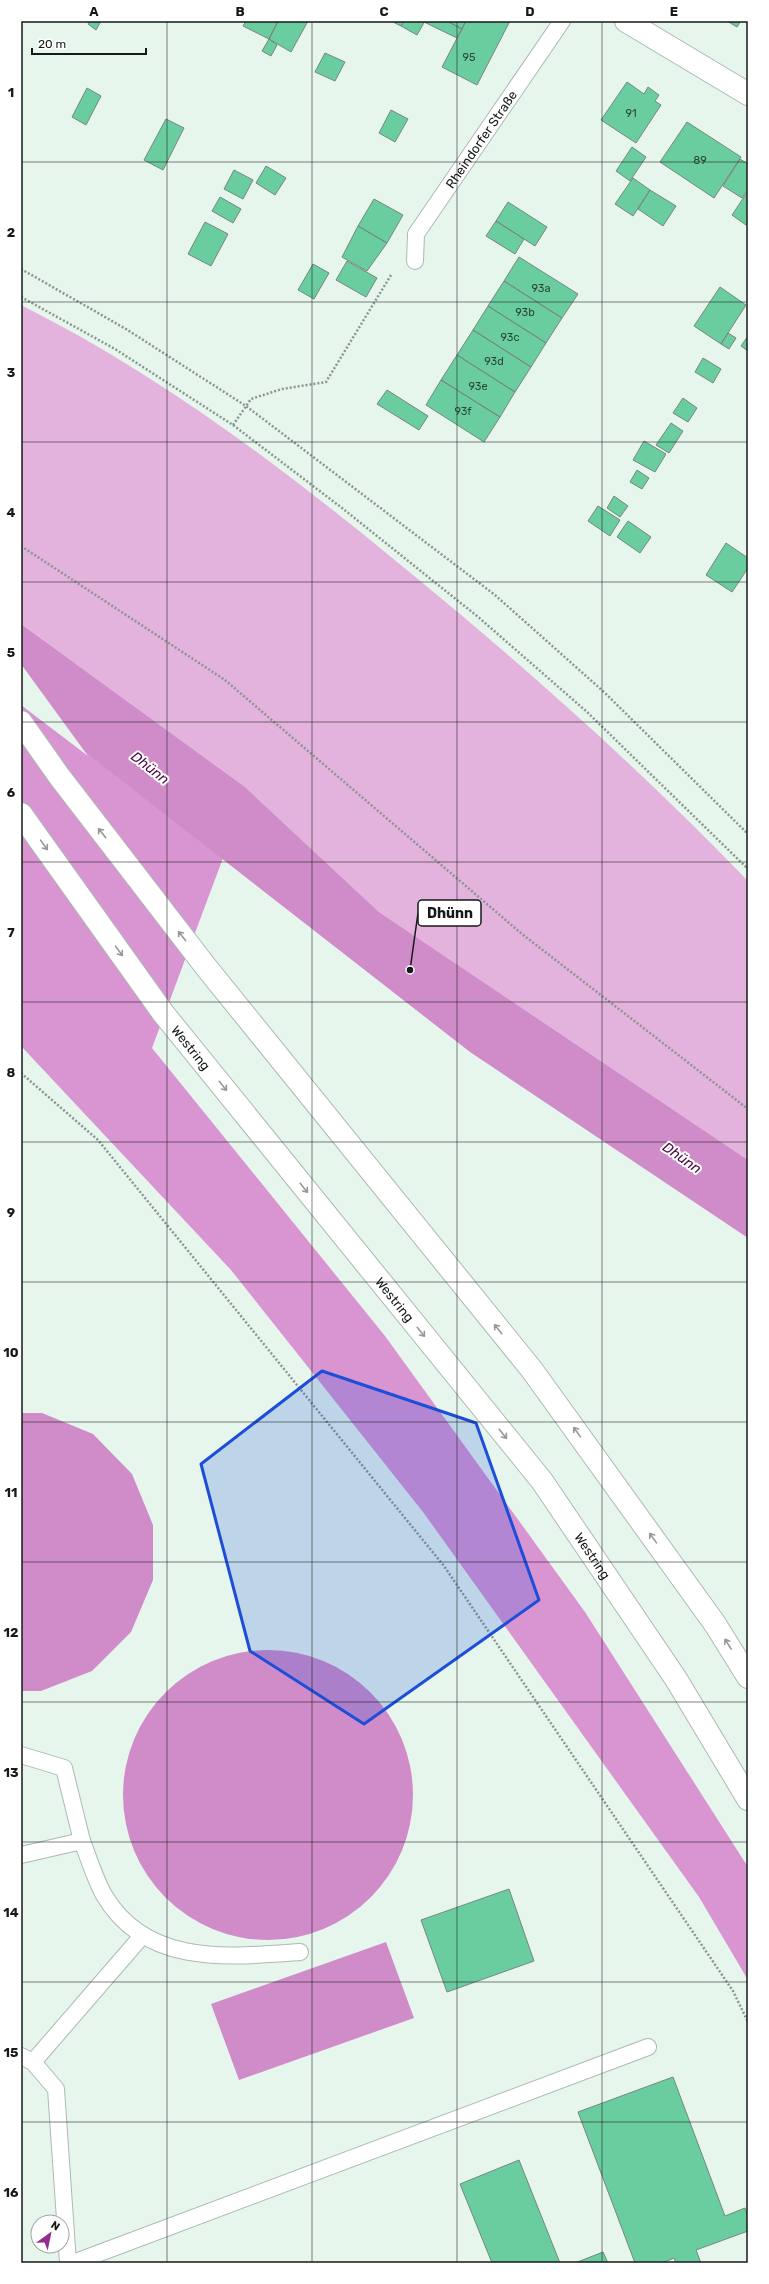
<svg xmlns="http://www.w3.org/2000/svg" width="769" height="2284" font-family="Rubik,sans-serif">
<rect width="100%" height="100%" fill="#e6f6ed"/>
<!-- green -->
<path fill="#e3b2dd" d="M21 305C163 376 292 475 413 575 530 671 643 772 748 881V1160L379 912 245 787 21 624Z"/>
<!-- forest -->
<path fill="#d994d2" d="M21 702 223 858 152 1048 385 1336 585 1612 748 1867V1980L699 1897 423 1512 231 1270 21 1046Z"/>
<!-- water -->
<path fill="#d08bc9" d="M21 624 245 787 379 912 748 1160V1238L470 1052 21 702Z
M21 1413H42L93 1434 132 1474 153 1525V1580L131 1632 92 1671 41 1691H21Z
M123 1795a145 145 0 1 1 290 0a145 145 0 1 1-290 0Z
M386 1942 414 2018 239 2080 211 2004Z"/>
<!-- pier -->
<path fill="#e6f6ed" d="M21 664 88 756 21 705Z"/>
<!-- building -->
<path fill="#6acd9f" stroke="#78867e" d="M90 21H101L96 30 88 24Z
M246 21H278L269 39 243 26Z
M278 21H308L291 52 269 39Z
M391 21H404L401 26Z
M404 21H425L417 35 401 26Z
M447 21 462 29 457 38 424 22Z
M447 21H466L462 29Z
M466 21H510L477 85 442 67Z
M727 21H741L737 27Z
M269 39 277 45 271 56 262 51Z
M325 53 345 62 335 81 315 72Z
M627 82 644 94 648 87 659 95 655 101 661 105 636 143 601 120Z
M87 88 101 96 86 125 72 117Z
M391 110 408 119 395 142 379 133Z
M166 119 184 128 163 170 144 160Z
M687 122 741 157 714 198 660 162Z
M632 147 646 157 630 181 616 171Z
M740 159 748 164V189L742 198 723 186Z
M266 166 286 178 275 195 256 183Z
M234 170 253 180 243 199 224 189Z
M633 178 650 190 633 216 615 204Z
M650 190 676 206 663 226 638 209Z
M748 191V222L746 225 732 215Z
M220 197 241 209 233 223 212 211Z
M374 199 403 215 387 243 358 226Z
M508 202 547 227 535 246 496 221Z
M496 221 524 239 515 254 486 236Z
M205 222 228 234 211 266 188 254Z
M358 226 387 243 367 271 342 257Z
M519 257 578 294 562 318 504 281Z
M347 261 377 278 366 297 336 280Z
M313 264 329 273 314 299 298 290Z
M504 281 562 318 546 343 488 306Z
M720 287 746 305 721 344 694 326Z
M488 306 546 343 531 367 473 330Z
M473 330 531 367 515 392 457 355Z
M728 333 736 338 729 349 721 344Z
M748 336V351L741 346Z
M457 355 515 392 500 417 441 380Z
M703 358 721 369 713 383 695 372Z
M441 380 500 417 484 442 426 405Z
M387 390 428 416 419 430 377 404Z
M683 398 697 408 688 422 673 413Z
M671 423 683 431 669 453 656 445Z
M644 441 666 454 655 472 633 460Z
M637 470 649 478 642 489 630 482Z
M614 496 628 506 620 517 607 508Z
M598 506 620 520 610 536 588 521Z
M628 521 651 537 640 553 617 537Z
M726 543 748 558V568L732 592 706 575Z
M509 1889 534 1961 447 1992 421 1920Z
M673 2077 725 2216 745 2208 748 2218V2231L696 2250 701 2263H676L674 2258 662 2263H635L578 2112Z
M519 2160 560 2263H492L460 2184Z
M603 2252 608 2263H575Z"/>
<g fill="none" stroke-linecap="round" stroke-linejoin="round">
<!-- lane casing -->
<g stroke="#abbab2" stroke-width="18">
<g id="lane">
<path id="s1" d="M415 261 416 234 562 21"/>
<path d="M21 1755 64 1768 82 1841"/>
<path d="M21 1855 82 1841C89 1859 95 1879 104 1895 146 1967 229 1957 300 1952"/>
<path d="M21 2056 33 2062 142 1936"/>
<path d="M33 2062 56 2089 68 2263"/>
<path d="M73 2263 648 2047"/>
</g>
</g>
<!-- secondary casing -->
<g stroke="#abbab2" stroke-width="24">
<g id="secondary">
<path d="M626 21 748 94"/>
<path d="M21 722 59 776 206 967 532 1370 715 1624 748 1677"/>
<path id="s2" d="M21 814 163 1013 542 1481 676 1679 748 1799"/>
</g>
</g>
<!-- path -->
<path stroke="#8a958f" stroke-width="2.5" stroke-dasharray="2 2" stroke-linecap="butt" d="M21 269 126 329 246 406 495 595 604 692 748 834
M21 297 115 349 233 425 342 508 477 616 586 711 748 869
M233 425 251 399 282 389 326 382 391 275
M21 546 225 680 522 934 748 1109
M21 1073 98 1140 444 1566 733 1991 748 2022"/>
<!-- lane -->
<use href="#lane" stroke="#fff" stroke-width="16"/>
<!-- secondary -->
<use href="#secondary" stroke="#fff" stroke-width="22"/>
</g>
<!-- one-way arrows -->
<defs><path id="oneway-shaft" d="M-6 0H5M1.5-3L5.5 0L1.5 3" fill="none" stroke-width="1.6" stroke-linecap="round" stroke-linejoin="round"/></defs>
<g stroke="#969897">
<use href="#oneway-shaft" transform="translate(102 833) rotate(-128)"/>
<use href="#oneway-shaft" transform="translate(44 845) rotate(54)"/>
<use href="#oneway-shaft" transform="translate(182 936) rotate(-128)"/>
<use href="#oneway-shaft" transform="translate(119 951) rotate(54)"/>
<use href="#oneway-shaft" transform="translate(223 1086) rotate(51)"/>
<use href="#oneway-shaft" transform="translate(304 1188) rotate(51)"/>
<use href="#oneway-shaft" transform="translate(498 1329) rotate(-129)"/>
<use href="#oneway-shaft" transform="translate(421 1332) rotate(51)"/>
<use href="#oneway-shaft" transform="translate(577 1432) rotate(-126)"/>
<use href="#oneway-shaft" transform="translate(503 1434) rotate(51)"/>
<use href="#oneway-shaft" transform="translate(653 1538) rotate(-126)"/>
<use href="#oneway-shaft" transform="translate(728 1644) rotate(-122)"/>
</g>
<!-- marked area -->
<path fill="#1d4ed8" fill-opacity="0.2" stroke="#1d4ed8" stroke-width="3" stroke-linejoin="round" d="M322 1371 476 1423 539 1600 364 1724 250 1651 201 1464Z"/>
<!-- grid -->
<path fill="none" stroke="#151a17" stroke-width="1" stroke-opacity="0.55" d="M167 21V2263M312 21V2263M457 21V2263M602 21V2263M21 162H748M21 302H748M21 442H748M21 582H748M21 722H748M21 862H748M21 1002H748M21 1142H748M21 1282H748M21 1422H748M21 1562H748M21 1702H748M21 1842H748M21 1982H748M21 2122H748"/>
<g text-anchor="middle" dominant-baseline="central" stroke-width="4" stroke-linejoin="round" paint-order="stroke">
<!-- number labels -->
<g font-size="11" fill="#2a4739">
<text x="469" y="57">95</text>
<text x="631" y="113">91</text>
<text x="700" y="160">89</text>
<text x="541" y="288">93a</text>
<text x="525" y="312">93b</text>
<text x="510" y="337">93c</text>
<text x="494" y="361">93d</text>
<text x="478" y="386">93e</text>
<text x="463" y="411">93f</text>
</g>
<!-- street labels -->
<g font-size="13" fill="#151a17" stroke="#fff">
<text stroke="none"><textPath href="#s1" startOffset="142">Rheindorfer Straße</textPath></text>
<text stroke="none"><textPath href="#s2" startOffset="289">Westring</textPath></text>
<text stroke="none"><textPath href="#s2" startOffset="613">Westring</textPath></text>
<text stroke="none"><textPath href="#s2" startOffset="937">Westring</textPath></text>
</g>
<!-- water labels -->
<g font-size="14" font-style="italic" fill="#490b46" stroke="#fff">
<text transform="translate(150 768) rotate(38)">Dhünn</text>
<text transform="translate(682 1158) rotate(35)">Dhünn</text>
</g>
</g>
<!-- callouts -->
<path fill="none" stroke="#151a17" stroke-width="1.5" d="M410 970L418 913"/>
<circle fill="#151a17" stroke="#fff" stroke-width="1.5" cx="410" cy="970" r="4"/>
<rect fill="#fff" stroke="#151a17" stroke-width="1.5" x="418" y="900" width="63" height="26" rx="4"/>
<g font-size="14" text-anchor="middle" font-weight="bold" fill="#151a17">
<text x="450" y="918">Dhünn</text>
</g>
<!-- border -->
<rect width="769" height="2284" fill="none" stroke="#ffffff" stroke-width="44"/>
<!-- north arrow -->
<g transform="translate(50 2234) rotate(33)"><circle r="19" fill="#ffffff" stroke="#a1a3a2"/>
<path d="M0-3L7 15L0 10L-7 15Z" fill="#952b8f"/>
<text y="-6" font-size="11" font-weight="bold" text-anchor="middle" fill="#151a17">N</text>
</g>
<!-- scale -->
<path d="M32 48v6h114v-6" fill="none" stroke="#151a17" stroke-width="2"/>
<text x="38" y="48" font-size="12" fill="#151a17" stroke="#ffffff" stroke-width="3" paint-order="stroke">20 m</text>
<rect x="22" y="22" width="725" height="2240" fill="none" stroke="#151a17" stroke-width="1.5"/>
<g font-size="13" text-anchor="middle" font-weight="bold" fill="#151a17">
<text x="94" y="16">A</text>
<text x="240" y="16">B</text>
<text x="384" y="16">C</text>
<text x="530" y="16">D</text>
<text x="674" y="16">E</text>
<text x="11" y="97">1</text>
<text x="11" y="237">2</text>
<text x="11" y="377">3</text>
<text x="11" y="517">4</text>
<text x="11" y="657">5</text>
<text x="11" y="797">6</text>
<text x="11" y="937">7</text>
<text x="11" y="1077">8</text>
<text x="11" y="1217">9</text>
<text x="11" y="1357">10</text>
<text x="11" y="1497">11</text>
<text x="11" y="1637">12</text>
<text x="11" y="1777">13</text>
<text x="11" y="1917">14</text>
<text x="11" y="2057">15</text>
<text x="11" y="2197">16</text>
</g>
</svg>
